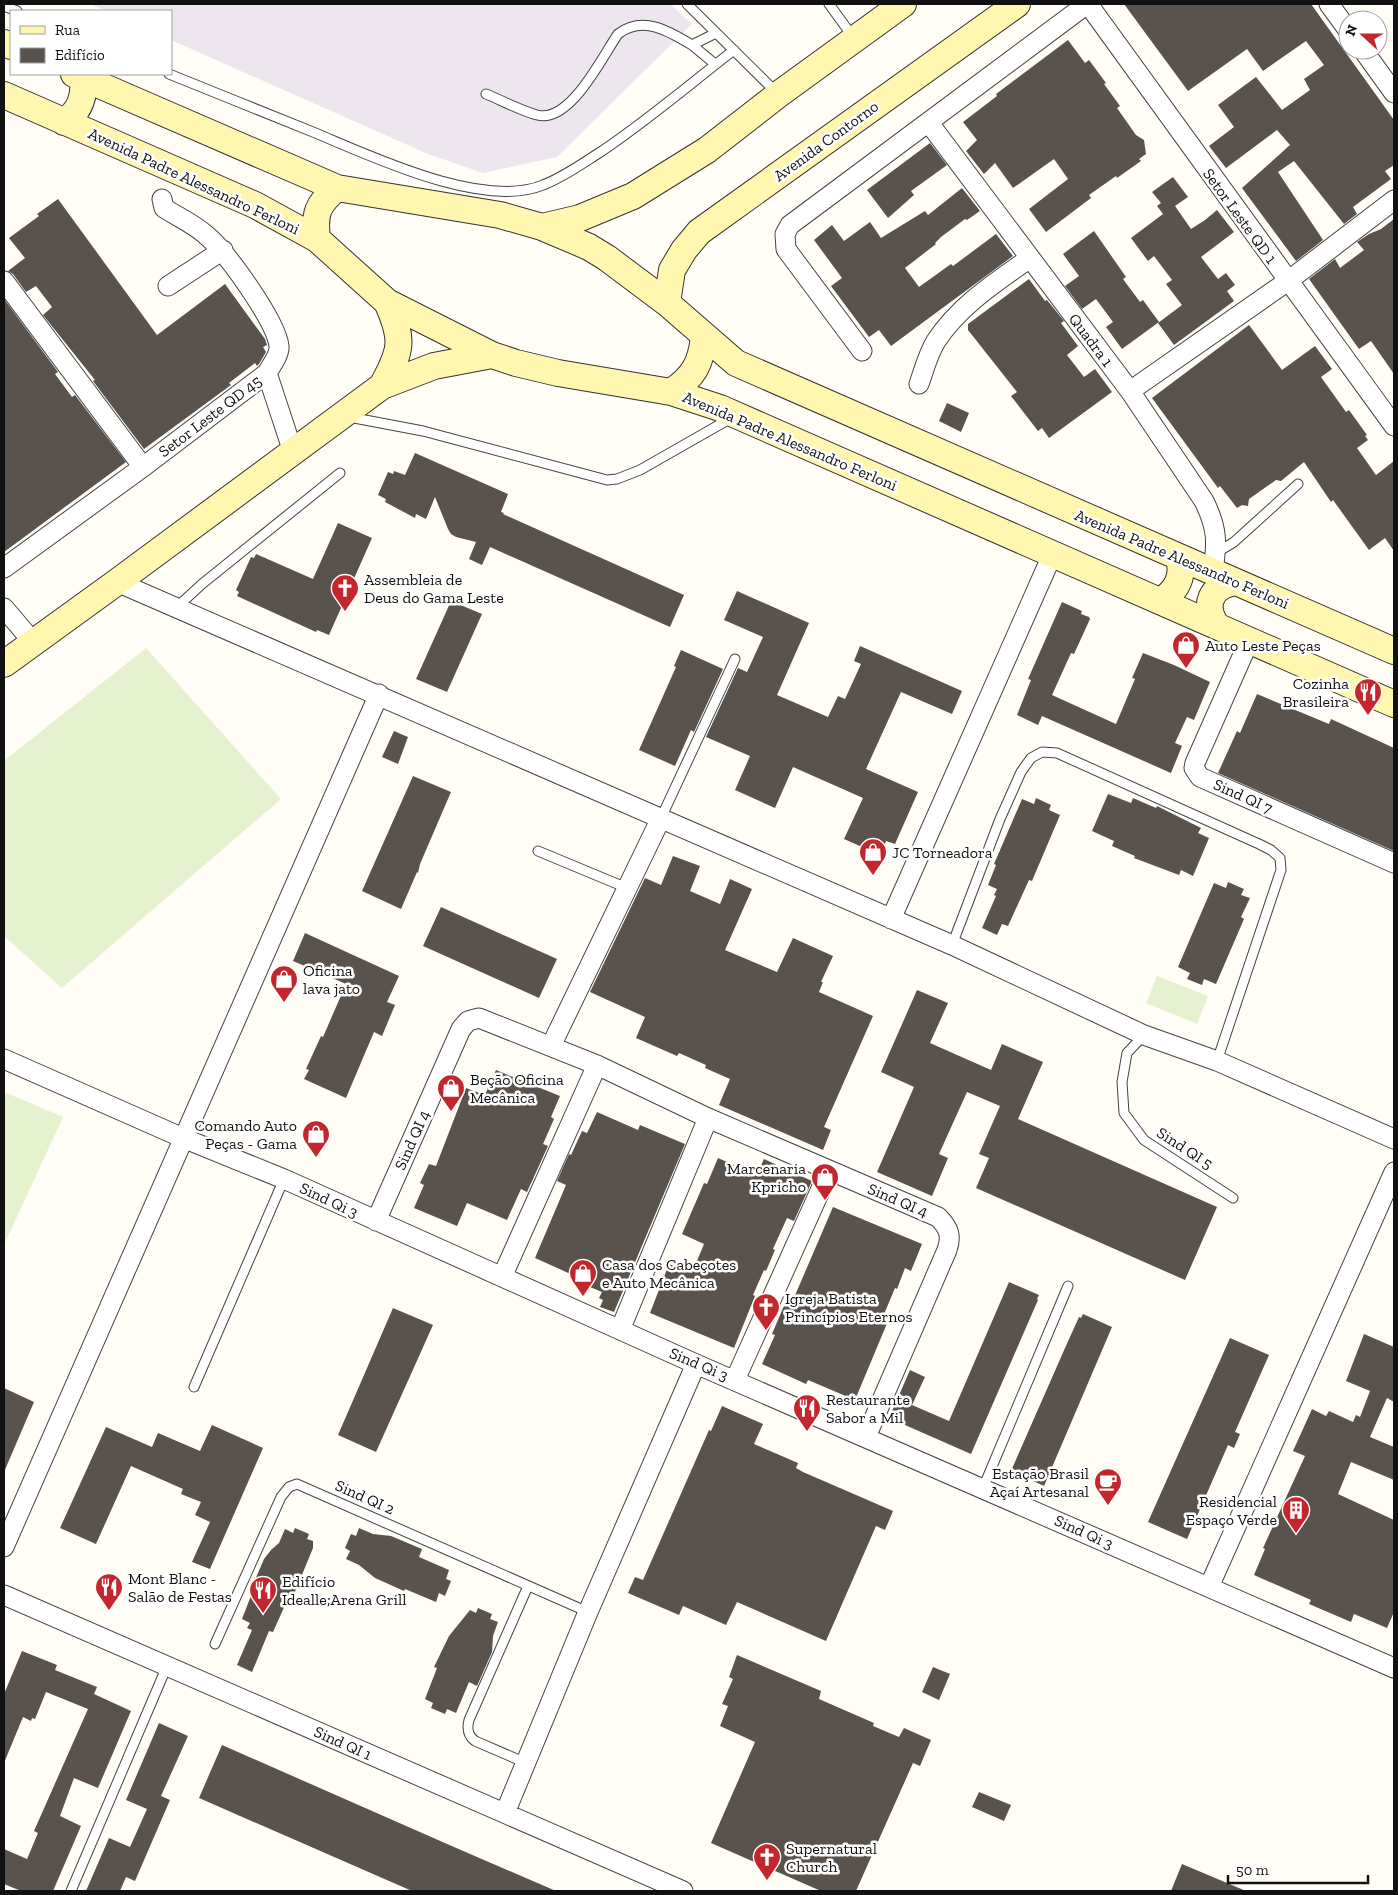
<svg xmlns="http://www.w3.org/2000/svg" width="1398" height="1895" font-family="'Zilla Slab',serif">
<rect width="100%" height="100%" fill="#fffdf5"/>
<!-- industrial -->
<path fill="#eee6ef" d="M90 4H670L692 24 557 157 483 173 428 154 171 40V11H107Z"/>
<!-- pitch -->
<path fill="#e6f2cf" d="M146 648 281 799 62 988 4 936V761Z
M1157 976 1208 996 1197 1024 1146 1003Z
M4 1092 63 1117 4 1245Z"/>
<!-- building -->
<path fill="#5a524d" d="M1124 4H1311L1394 120V165L1385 171 1391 179 1353 207 1357 214 1344 224 1294 161 1278 172 1323 240 1296 261 1242 188 1290 145 1277 130 1226 168 1209 146 1234 127 1218 105 1256 77 1282 110 1310 90 1304 79 1324 65 1306 41 1263 71 1247 49 1188 91Z
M1068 40 1085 63 1089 60 1106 83 1104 84 1120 106 1117 108 1136 135 1144 140 1146 154 1139 159 1141 161 1117 178 1116 176 1089 195 1091 198 1046 232 1029 209 1068 179 1054 159 1013 188 995 163 984 174 966 151 977 140 963 122 997 96 996 94Z
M930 143 947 165 911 191 914 195 888 218 867 190Z
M1173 177 1188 197 1175 206 1191 229 1205 220 1217 210 1234 232 1201 257 1218 279 1226 273 1235 285 1227 291 1234 301 1174 345 1158 323 1182 305 1166 284 1172 280 1154 256 1148 261 1131 238 1163 214 1157 206 1161 203 1152 192Z
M962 188 980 211 967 220 965 219 941 237 935 243 936 244 905 268 919 287 951 264 953 266 996 234 1013 256 891 346 879 330 869 337 831 286 842 278 814 240 832 225 844 241 870 222 881 238 925 211 928 215Z
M58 199 157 335 225 284 265 339 267 345 263 347 266 352 259 364 257 366 255 363 229 383 231 385 144 449 93 381 95 380 43 315 52 307 36 286 26 292 13 274 8 271 25 258 9 238 39 216 37 214Z
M1394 219V374L1371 341 1359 349 1309 279 1335 259 1340 268 1364 250 1357 242 1369 234 1381 229Z
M1094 231 1126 277 1123 279 1140 302 1143 300 1159 322 1122 349 1106 327 1113 322 1096 299 1082 309 1065 286 1079 276 1063 254Z
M1029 279 1045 301 1047 300 1064 321 1061 323 1078 346 1067 355 1084 377 1095 369 1112 392 1049 438 1042 428 1038 431 1011 396 1017 392 968 330V324Z
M4 299 58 372 55 374 72 397 75 395 126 462 4 552Z
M1249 325 1282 370 1315 346 1332 369 1321 377 1346 412 1349 410 1367 435 1365 436 1368 440 1357 448 1376 475 1394 461V551L1385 538 1369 550 1333 500 1331 502 1304 462 1281 481 1276 480 1249 499 1248 506 1242 505 1237 508 1220 486 1218 488 1152 398Z
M947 403 969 413 961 432 939 421Z
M415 453 508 494 501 512 504 513 503 514 684 595 670 627 490 547 482 565 469 559 476 542 456 537 451 534 448 529 435 497 426 519 416 514 415 518 385 502 386 499 378 495 388 472 393 474 394 471 405 475Z
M338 523 372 538 329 635 317 630 316 632 237 596 239 592 236 590 251 557 254 558 256 554 313 579Z
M737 591 809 623 777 695 828 717 838 696 845 699 861 664 854 661 860 646 962 691 952 714 901 692 866 769 918 792 895 844 886 841 880 855 844 839 863 798 793 767 775 808 735 790 750 756 706 737 738 668 747 672 763 637 724 620Z
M451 601 482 614 447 692 416 679Z
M1062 602 1082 611 1081 614 1089 617 1090 619 1074 654 1071 653 1052 695 1116 724 1135 679 1132 678 1143 653 1174 665 1210 682 1194 720 1187 717 1175 743 1182 746 1171 773 1042 716 1038 725 1017 715 1031 680 1028 679Z
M681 650 723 669 694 732 691 730 675 766 639 750 676 667 674 666Z
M1257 694 1329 724 1331 719 1394 748V851L1218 773 1237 731 1240 733Z
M394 731 408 737 398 764 382 757Z
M413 776 451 792 420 864 418 873 417 872 401 909 362 891Z
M1108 794 1131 803 1133 798 1156 808 1157 806 1201 828 1198 833 1209 838 1193 876 1181 870 1179 875 1134 858 1135 856 1112 846 1114 841 1092 831Z
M1036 798 1051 805 1049 810 1060 815 1032 881 1029 880 1008 926 1002 924 997 935 982 928 996 896 994 895 997 889 988 885 996 865 994 864 1022 799 1034 804Z
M673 856 700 866 690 891 720 904 730 879 752 889 725 950 777 972 793 938 833 956 821 982H823L819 992 873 1016 824 1127 831 1130 823 1150 719 1105 730 1079 705 1068 706 1065 679 1053 677 1056 636 1038 645 1017 590 992 645 878 661 885Z
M1228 882 1244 889 1241 895 1250 898 1241 917 1244 919 1216 984 1204 979 1202 985 1187 979 1190 973 1178 967 1214 883 1226 888Z
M441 907 557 959 539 998 423 946Z
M305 933 399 976 387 1002 395 1005 382 1036 374 1032 346 1098 304 1079 309 1070 306 1069 321 1036 323 1037 346 984 293 961Z
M917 990 948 1003 930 1043 991 1070 1002 1044 1043 1062 1018 1119 1217 1207 1185 1280 976 1188 989 1158 979 1154 1000 1106 967 1092 939 1154 948 1158 932 1196 877 1172 914 1087 881 1072Z
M496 1070 560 1096 551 1117 554 1119 543 1144 548 1146 527 1192 521 1189 507 1220 467 1203 457 1226 414 1208 424 1185 420 1183 429 1164 436 1166 466 1088 485 1095Z
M597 1112 638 1130 640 1125 685 1144 614 1312 600 1307 603 1300 599 1298 602 1292 573 1280 575 1276 535 1258 566 1185 557 1181 569 1154 571 1155 582 1131 587 1133Z
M718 1158 754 1174 755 1171 758 1172 764 1159 812 1181 794 1221 787 1218 773 1249 775 1250 766 1271 764 1270 753 1295 755 1296 734 1348 650 1313 669 1264 692 1273 704 1244 682 1234 704 1183 707 1184Z
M833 1207 922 1244 911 1271 905 1268 897 1289 895 1288 882 1319 888 1321 855 1400 808 1380 806 1384 762 1364 775 1335 772 1334 783 1308 785 1305 790 1307Z
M1009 1282 1039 1295 1037 1299 1038 1300 971 1454 889 1418 910 1370 925 1377 912 1405 949 1421Z
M393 1308 433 1325 376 1452 338 1435Z
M1083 1314 1112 1327 1044 1486 1011 1471 1065 1348 1079 1317 1081 1318Z
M1364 1334 1394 1347V1402L1387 1398 1370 1437 1394 1447V1480L1351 1462 1338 1494 1394 1520V1612L1387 1628 1354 1614 1351 1622 1309 1604 1311 1600 1254 1575 1265 1549 1263 1548 1305 1456 1293 1451 1312 1409 1326 1416 1329 1411 1353 1422 1356 1415 1360 1417 1370 1391 1346 1381Z
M1230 1338 1269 1355 1235 1432 1240 1434 1234 1448 1228 1445 1187 1539 1148 1522Z
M4 1388 34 1402 4 1472Z
M722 1406 763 1424 754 1444 798 1463 796 1468 803 1472 893 1511 885 1530 876 1526 826 1641 737 1602 726 1625 683 1606 679 1615 628 1593 635 1577 643 1580 709 1430 711 1431Z
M212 1425 263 1448 210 1569 192 1562 210 1522 195 1515 201 1502 181 1494 183 1489 131 1466 96 1544 60 1528 106 1427 152 1447 158 1433 200 1451Z
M295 1528 309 1534 307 1539 313 1541V1548L290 1604 286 1603 273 1632 269 1631 252 1672 237 1665 252 1630 247 1628 250 1623 242 1619 254 1588 252 1587 264 1559 271 1550 279 1543 285 1529 293 1533Z
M359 1528 373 1534 391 1536 422 1549 419 1557 449 1570 446 1579 451 1581 445 1596 439 1593 436 1602 405 1589 404 1591 375 1578 359 1565 346 1559 350 1551 345 1548 351 1534 356 1536Z
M478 1608 492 1614 490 1619 498 1622 493 1636 492 1652 477 1686 469 1682 456 1713 447 1709 445 1714 431 1708 433 1703 425 1699 437 1668 434 1667 449 1636 470 1610 476 1613Z
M22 1651 57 1665 55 1670 97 1687 94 1694 131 1711 98 1788 74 1778 60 1816 81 1826 53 1891H21L4 1884V1849L27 1859 38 1833 34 1831 88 1709 46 1692 35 1719 32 1718 31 1721 23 1717 4 1763V1694Z
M737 1655 821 1691 819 1699 874 1723 873 1726 899 1737 904 1728 931 1740 920 1766 913 1763 856 1891H821L711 1843 755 1742 720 1726 728 1706 722 1704 733 1679 729 1677Z
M933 1667 950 1674 939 1700 922 1692Z
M159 1723 188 1736 161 1796 170 1800 135 1881 126 1877 120 1891H86L109 1838 130 1847 147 1809 126 1800Z
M222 1745 454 1847 556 1891H412L199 1798Z
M979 1792 1011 1805 1004 1821 972 1807Z
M1182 1864 1246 1891H1171Z"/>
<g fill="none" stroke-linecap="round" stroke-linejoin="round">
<!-- lane casing -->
<g stroke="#444" stroke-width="11">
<path id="lane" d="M687 4 777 93
M829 4 853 37
M4 6 17 11
M692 45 715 64
M169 74C217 93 265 113 313 132 371 156 483 210 543 185 564 177 583 163 602 151 648 120 690 84 734 50
M486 94C501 100 521 111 537 115 570 124 602 57 618 34 643 15 669 31 692 45L716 33
M349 417 423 431 607 480 617 479 640 470 733 417
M1216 553 1234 542 1298 484
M176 608 202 584 340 473
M661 818 735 659
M538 851 627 888
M952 945 1000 819 1021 772 1031 758 1042 752 1057 753 1259 844 1271 850 1280 858 1281 870 1217 1061
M1144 1035 1127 1053 1122 1082 1124 1113 1144 1140 1233 1198
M194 1387 284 1179
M983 1488 1068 1286
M215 1644 281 1497 289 1487 297 1484 588 1612
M526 1763 475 1741C467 1735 467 1728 469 1720L528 1586
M71 1891 167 1666"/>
</g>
<!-- street casing -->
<g stroke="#444" stroke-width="21">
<path id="street" d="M1088 4 1394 426
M1329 4 1348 30
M1363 50 1394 93
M929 123 1130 391 1204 501C1218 529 1217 543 1213 572
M4 281 143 467
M168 286 223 250
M862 351 786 249 785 234 790 225 1087 4
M267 373 293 452
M919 384C924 370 928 354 936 341 960 305 996 282 1030 258
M1130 391 1288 281 1394 200
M4 568 143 467 267 373C271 366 280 354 279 346 276 321 226 251 206 235 194 224 178 217 164 208L162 199
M117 582 952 945 1144 1035 1217 1061 1394 1139
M4 608 33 642
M1249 641 1195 763 1194 768 1200 777 1394 863
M891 919 1053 553
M551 1046 661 818
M4 1059 183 1138 284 1179 696 1364 1394 1668
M376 1221 461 1029 468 1021 479 1018 597 1065 708 1118 938 1217C949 1228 952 1236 947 1250L866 1437
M502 1277 597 1065
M620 1330 708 1118
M735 1380 829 1171
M4 1547 379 694
M1209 1587 1394 1172
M4 1595 683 1891
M505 1813 588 1612 696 1364"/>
</g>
<!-- secondary casing -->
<g stroke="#333" stroke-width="28">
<path id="secondary" d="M4 43 11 46
M74 74 337 188 500 215 542 227 589 247 607 258 667 303 736 363 1394 651
M4 95 255 205 317 239 387 302 492 355 516 363 558 373 671 392 720 408 1394 704
M64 122C80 111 85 97 83 78
M542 227 580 218 633 196 707 150 779 94 903 4
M317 239C314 214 317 204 337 188
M667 303 672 270 684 250 699 232 1017 4
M382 386C402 350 404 340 387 302
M671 392C694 377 701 363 704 337
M1161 601C1177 590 1184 577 1179 558
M1217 626C1202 606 1211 585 1236 582
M4 664 117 582 382 386 434 366 492 355"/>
</g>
<!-- lane -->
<use href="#lane" stroke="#fff" stroke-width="9"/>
<!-- street -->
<use href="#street" stroke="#fff" stroke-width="19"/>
<!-- secondary -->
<use href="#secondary" stroke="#fff6b0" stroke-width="26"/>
</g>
<!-- icons -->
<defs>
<g id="church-pin" transform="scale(1.4375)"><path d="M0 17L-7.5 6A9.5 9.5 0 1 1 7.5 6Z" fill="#c4262e" stroke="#fff"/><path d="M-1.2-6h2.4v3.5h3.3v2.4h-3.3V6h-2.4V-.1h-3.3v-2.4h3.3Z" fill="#fff"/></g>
<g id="shop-pin" transform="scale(1.4375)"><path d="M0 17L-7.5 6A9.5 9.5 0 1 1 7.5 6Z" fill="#c4262e" stroke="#fff"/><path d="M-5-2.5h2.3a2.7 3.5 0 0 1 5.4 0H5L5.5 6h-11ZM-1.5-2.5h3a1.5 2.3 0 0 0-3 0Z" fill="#fff"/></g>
<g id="restaurant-pin" transform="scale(1.4375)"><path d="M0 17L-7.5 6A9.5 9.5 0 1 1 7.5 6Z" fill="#c4262e" stroke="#fff"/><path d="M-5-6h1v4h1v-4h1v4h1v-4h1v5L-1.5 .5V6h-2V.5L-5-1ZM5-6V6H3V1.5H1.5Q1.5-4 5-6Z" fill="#fff"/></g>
<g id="cafe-pin" transform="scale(1.4375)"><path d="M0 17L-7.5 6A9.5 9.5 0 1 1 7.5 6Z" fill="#c4262e" stroke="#fff"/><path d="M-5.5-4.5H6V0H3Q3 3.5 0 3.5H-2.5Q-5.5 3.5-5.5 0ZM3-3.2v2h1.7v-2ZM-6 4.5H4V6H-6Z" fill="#fff"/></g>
<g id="building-pin" transform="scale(1.4375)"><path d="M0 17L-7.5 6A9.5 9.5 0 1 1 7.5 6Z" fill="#c4262e" stroke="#fff"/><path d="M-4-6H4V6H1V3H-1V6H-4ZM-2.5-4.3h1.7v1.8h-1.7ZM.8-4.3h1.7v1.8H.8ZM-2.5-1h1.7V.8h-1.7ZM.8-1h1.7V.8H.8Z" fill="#fff"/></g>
</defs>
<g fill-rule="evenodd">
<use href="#church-pin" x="345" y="588"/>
<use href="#shop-pin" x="1186" y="645"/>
<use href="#restaurant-pin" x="1368" y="692"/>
<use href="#shop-pin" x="873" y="852"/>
<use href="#shop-pin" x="284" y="979"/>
<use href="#shop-pin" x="451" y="1088"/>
<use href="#shop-pin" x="316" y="1134"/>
<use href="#shop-pin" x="825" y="1177"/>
<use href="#shop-pin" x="583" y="1273"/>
<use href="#church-pin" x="766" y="1307"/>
<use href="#restaurant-pin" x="807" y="1408"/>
<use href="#cafe-pin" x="1108" y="1482"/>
<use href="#building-pin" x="1296" y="1510"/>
<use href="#restaurant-pin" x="109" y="1587"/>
<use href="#restaurant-pin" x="263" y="1590"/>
<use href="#church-pin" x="767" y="1857"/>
</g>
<g text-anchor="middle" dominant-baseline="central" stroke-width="5" stroke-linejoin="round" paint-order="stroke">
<!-- street labels -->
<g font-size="16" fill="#111" stroke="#fff">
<text transform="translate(826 141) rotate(-36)">Avenida Contorno</text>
<text transform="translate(194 181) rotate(25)">Avenida Padre Alessandro Ferloni</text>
<text transform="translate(1240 216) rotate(54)">Setor Leste QD 1</text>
<text transform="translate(1091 340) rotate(53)">Quadra 1</text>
<text transform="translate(210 416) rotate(-37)">Setor Leste QD 45</text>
<text transform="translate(790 441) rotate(23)">Avenida Padre Alessandro Ferloni</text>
<text transform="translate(1182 559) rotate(23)">Avenida Padre Alessandro Ferloni</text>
<text transform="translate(1243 796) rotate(24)">Sind QI 7</text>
<text transform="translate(412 1140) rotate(-66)">Sind QI 4</text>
<text transform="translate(1185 1148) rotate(33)">Sind QI 5</text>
<text transform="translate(329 1200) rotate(25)">Sind Qi 3</text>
<text transform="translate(898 1200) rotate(23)">Sind QI 4</text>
<text transform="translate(699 1364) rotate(23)">Sind Qi 3</text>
<text transform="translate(365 1497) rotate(24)">Sind QI 2</text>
<text transform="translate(1084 1532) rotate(24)">Sind Qi 3</text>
<text transform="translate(343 1743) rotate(24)">Sind QI 1</text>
</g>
<!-- poi labels -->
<g font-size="16" fill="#111" stroke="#fff" text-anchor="start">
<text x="364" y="579">Assembleia de<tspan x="364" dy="18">Deus do Gama Leste</tspan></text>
<text x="1205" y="645">Auto Leste Peças</text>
<text x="1349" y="683" text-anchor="end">Cozinha<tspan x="1349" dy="18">Brasileira</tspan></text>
<text x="892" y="852">JC Torneadora</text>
<text x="303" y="970">Oficina<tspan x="303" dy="18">lava jato</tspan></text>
<text x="470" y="1079">Beção Oficina<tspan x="470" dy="18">Mecânica</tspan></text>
<text x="297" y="1125" text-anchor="end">Comando Auto<tspan x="297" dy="18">Peças - Gama</tspan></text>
<text x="806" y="1168" text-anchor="end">Marcenaria<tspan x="806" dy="18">Kpricho</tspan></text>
<text x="602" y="1264">Casa dos Cabeçotes<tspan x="602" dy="18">e Auto Mecânica</tspan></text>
<text x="785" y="1298">Igreja Batista<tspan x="785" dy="18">Princípios Eternos</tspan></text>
<text x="826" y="1399">Restaurante<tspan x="826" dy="18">Sabor a Mil</tspan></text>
<text x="1089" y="1473" text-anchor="end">Estação Brasil<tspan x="1089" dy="18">Açaí Artesanal</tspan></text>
<text x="1277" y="1501" text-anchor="end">Residencial<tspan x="1277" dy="18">Espaço Verde</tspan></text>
<text x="128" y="1578">Mont Blanc -<tspan x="128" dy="18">Salão de Festas</tspan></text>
<text x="282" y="1581">Edifício<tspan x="282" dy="18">Idealle;Arena Grill</tspan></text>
<text x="786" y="1848">Supernatural<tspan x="786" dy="18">Church</tspan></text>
</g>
</g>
<!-- border -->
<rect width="1398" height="1895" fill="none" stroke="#111111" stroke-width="10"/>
<!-- legend -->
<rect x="10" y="10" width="162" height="65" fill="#ffffff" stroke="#a0a0a0"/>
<rect x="20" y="26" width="25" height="8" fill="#fff6b0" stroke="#a0a0a0"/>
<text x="55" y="35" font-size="15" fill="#111111">Rua</text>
<rect x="20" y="48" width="25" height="15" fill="#5a524d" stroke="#a0a0a0"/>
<text x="55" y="60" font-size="15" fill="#111111">Edifício</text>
<!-- north arrow -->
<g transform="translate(1363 35) rotate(291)"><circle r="24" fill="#ffffff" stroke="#a0a0a0"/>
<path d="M0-4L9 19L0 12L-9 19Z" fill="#c4262e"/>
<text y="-8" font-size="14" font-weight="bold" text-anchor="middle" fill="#111111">N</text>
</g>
<!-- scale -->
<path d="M1228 1875v8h140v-8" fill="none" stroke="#111111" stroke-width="2.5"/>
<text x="1236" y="1875" font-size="15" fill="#111111" stroke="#ffffff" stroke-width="4" paint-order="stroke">50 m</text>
</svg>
